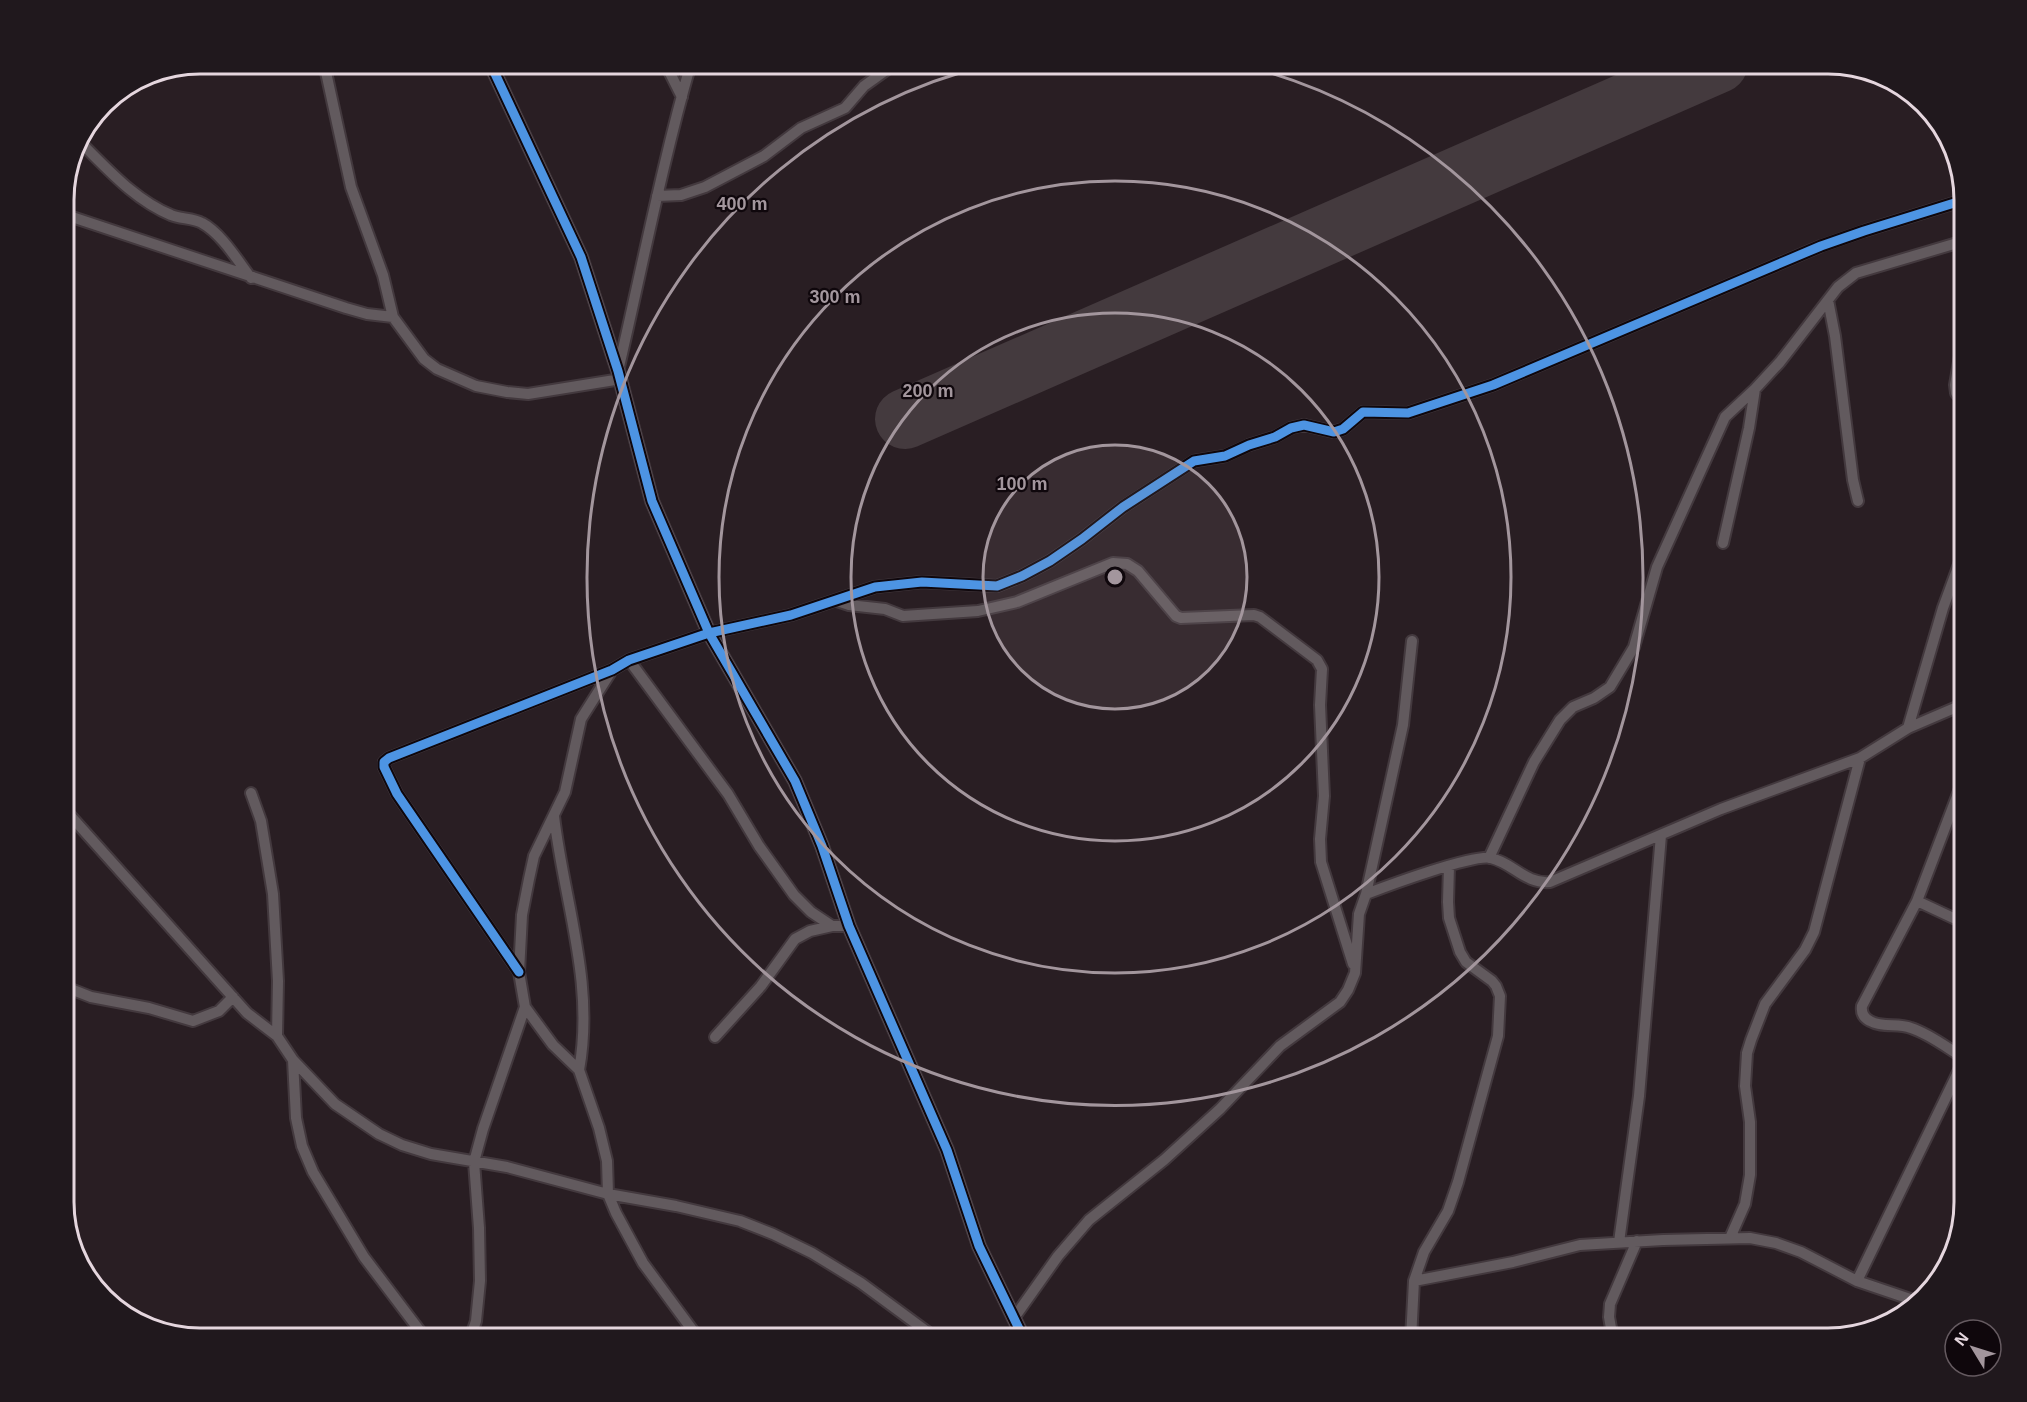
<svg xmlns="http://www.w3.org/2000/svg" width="2027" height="1402" font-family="Arial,sans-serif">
<rect width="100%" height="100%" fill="#291e23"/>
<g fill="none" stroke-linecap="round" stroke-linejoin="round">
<!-- runway -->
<path stroke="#443a3e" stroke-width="60" d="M905 419 1718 63"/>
<!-- street casing -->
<g stroke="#43393e" stroke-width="14">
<path id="street" d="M665 63 682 97
M78 140C106 167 134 200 171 215 180 219 193 218 202 223 221 233 238 261 251 278
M657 196 681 195 705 187 764 156 801 128 845 108 864 86 896 63
M63 214 346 308 367 314 393 317 383 275 351 187 324 63
M1828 300 1835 336 1853 480 1858 501
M393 317 424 359 437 369 476 386 507 392 528 394 621 379
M1964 333 1955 385 1956 393 1964 402
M618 371C642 268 662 164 691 63
M1723 543 1749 428 1755 389
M837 601 849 605 885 609 903 616 978 611 1017 602 1113 563 1127 564 1138 571 1176 616 1181 618 1254 615 1260 617 1317 660 1322 669 1320 705 1324 796 1320 839 1321 862 1353 964
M629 660 728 794 759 846 794 895 811 912 832 926
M1908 728 1943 608 1964 551
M1964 778 1917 901 1862 1006C1861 1013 1864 1018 1870 1021 1882 1028 1898 1023 1911 1028 1930 1034 1947 1048 1964 1058
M251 793 261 821 273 894 278 981 277 1036 293 1060 296 1118 302 1146 313 1172 364 1257 426 1339
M63 814 68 813 247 1013 277 1036
M554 816C564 902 595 983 579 1070
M1489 858 1534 762 1560 720 1573 707 1594 698 1610 687 1634 647 1657 567 1725 417 1755 389 1780 362 1838 287 1856 273 1964 241
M1366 894 1403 725 1412 641
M1917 901 1964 923
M519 972 397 794 384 767V762L389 758 612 670 629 660 709 633 791 615 875 587 922 582 997 586 1022 576 1050 561 1082 539 1123 507 1194 461 1225 456 1249 445 1275 437 1291 428 1304 425 1334 432 1343 429 1363 412 1408 413 1493 385 1821 246 1864 231 1964 200
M63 986 91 997 149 1008 193 1021 219 1011 233 997
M525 1007 553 1045 579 1070 599 1128 607 1161 608 1194 616 1213 643 1263 699 1339
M715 1037 761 986 795 939 810 931 832 926H849
M293 1060 335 1104 379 1134 402 1145 431 1154 507 1167 608 1194 676 1206 740 1221 773 1234 812 1253 861 1283 937 1339
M1730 1238 1745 1204 1750 1175V1122L1745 1086 1747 1053 1751 1040 1765 1004 1805 950 1814 932 1860 758
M1619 1242 1639 1096 1661 835
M1414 1281 1513 1262 1580 1245 1663 1240 1750 1238 1776 1243 1801 1252 1857 1281 1916 1301
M1857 1281 1964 1060
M1014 1318 1058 1256 1089 1220 1164 1160 1220 1109 1280 1046 1340 1002 1348 990 1355 973 1359 914 1366 894C1387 886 1473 854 1491 858 1513 863 1525 884 1550 882L1721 809 1860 758 1908 728 1964 704
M470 1339 476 1321 480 1281 479 1228 474 1162 483 1129 525 1007 519 972 522 915 529 879 534 856 565 792 581 719 612 670
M1411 1339 1414 1281 1424 1252 1448 1211 1458 1182 1498 1036 1500 996 1496 986 1492 981 1466 962 1460 952 1449 918 1448 902 1449 866
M1613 1339 1609 1317 1610 1304 1637 1241"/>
</g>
<!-- secondary casing -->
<g stroke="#43393e" stroke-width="16">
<path id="secondary" d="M490 63 581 257 618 371 652 501 709 633 795 781 822 846 849 926 947 1150 979 1246 1024 1339"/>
</g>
<!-- street -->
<use href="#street" stroke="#625a5e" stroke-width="10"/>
<!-- secondary -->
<use href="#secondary" stroke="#695d64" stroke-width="14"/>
<!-- cycleway casing -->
<g stroke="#0f070c" stroke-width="13">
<path id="cycleway" d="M490 63 581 257 618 371 652 501 709 633 795 781 822 846 849 926 947 1150 979 1246 1024 1339
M519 972 397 794 384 767V762L389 758 612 670 629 660 709 633 791 615 875 587 922 582 997 586 1022 576 1050 561 1082 539 1123 507 1194 461 1225 456 1249 445 1275 437 1291 428 1304 425 1334 432 1343 429 1363 412 1408 413 1493 385 1821 246 1864 231 1964 200"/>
</g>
<!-- cycleway -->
<use href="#cycleway" stroke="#4d94e3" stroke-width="9"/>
</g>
<!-- distance rings -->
<circle cx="1115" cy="577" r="132" fill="#a3969d" fill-opacity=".12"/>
<g fill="none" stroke="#a3969d" stroke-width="3">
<circle cx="1115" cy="577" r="132"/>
<circle cx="1115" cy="577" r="264"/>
<circle cx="1115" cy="577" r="396"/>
<path d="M1238 64A528 528 0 1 1 992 64"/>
</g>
<!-- crop -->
<path d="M0 0H2027V1402H0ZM200 74H1828A126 126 0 0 1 1954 200V1202A126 126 0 0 1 1828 1328H200A126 126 0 0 1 74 1202V200A126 126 0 0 1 200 74Z" fill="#20181d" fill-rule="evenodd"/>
<path fill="none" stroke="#e5d6de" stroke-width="3" d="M200 74H1828A126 126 0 0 1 1954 200V1202A126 126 0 0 1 1828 1328H200A126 126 0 0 1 74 1202V200A126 126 0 0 1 200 74Z"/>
<circle cx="1115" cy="577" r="9" fill="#a3969d" stroke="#0f070c" stroke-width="3"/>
<g font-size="18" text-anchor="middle" font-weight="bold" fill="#a3969d" stroke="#0f070c" stroke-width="4.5" stroke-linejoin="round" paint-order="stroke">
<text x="742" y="210">400 m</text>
<text x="835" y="303">300 m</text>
<text x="928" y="397">200 m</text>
<text x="1022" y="490">100 m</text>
</g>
<!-- north arrow -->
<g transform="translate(1973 1348) rotate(308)"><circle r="28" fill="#0f070c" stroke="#655a60" stroke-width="1.5"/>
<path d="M0-4.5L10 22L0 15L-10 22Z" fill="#a3969d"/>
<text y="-9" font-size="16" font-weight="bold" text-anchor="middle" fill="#e5d6de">N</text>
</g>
</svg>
